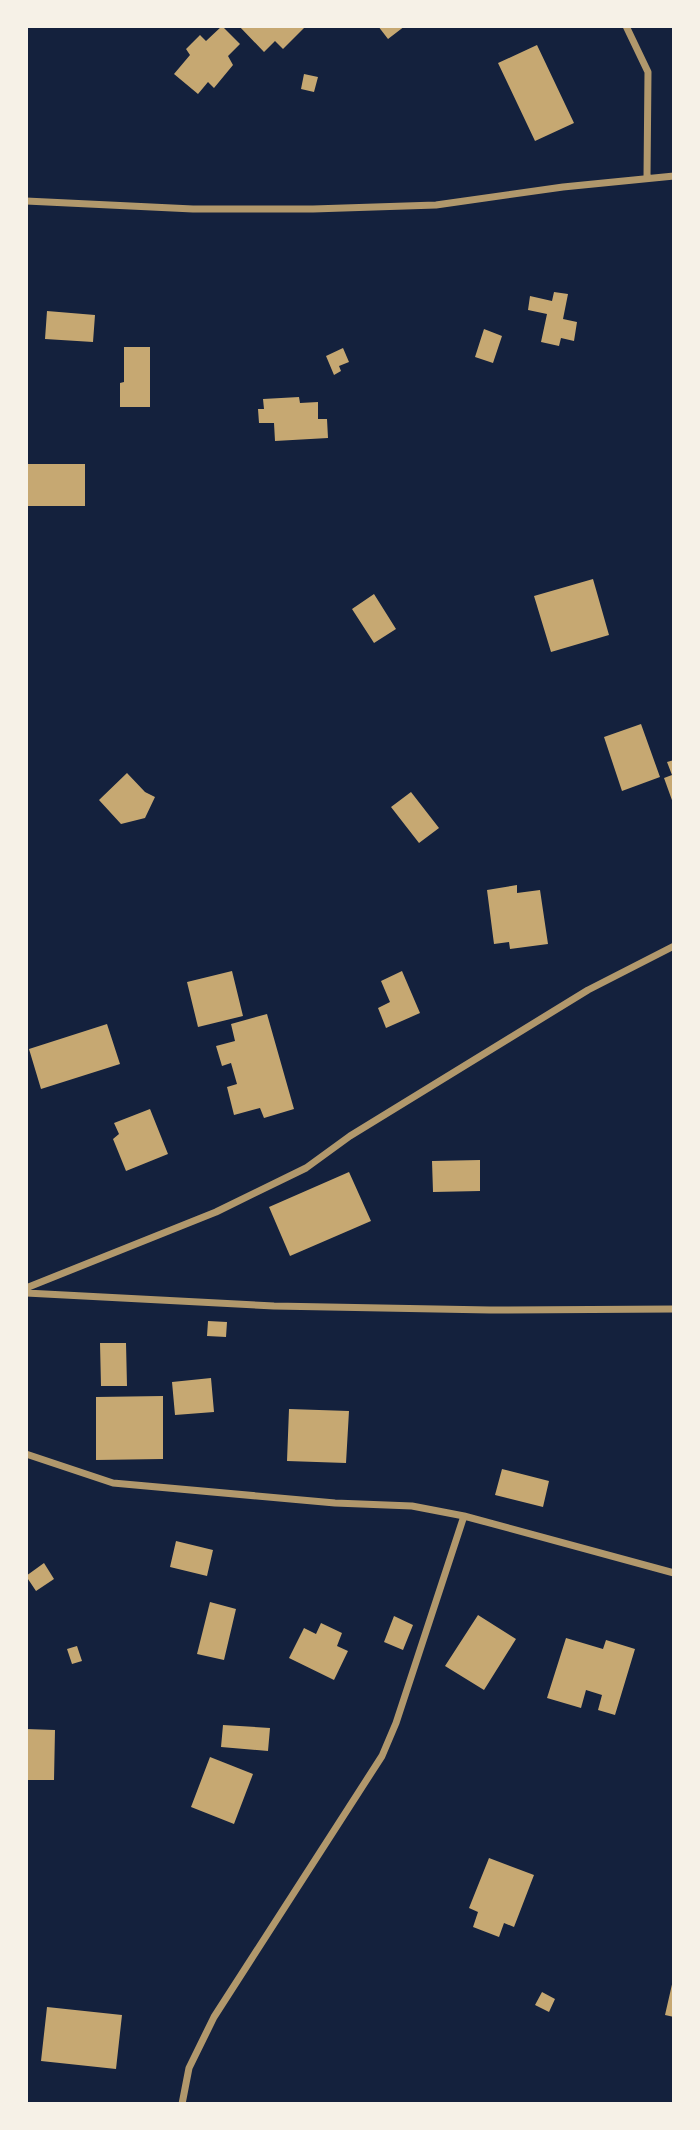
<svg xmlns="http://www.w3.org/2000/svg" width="700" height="2130" font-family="'PT Serif',serif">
<rect width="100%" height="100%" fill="#14213d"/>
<!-- building -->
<path fill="#c6a872" d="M222 26 240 44 228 56 233 65 214 88 208 82 198 94 174 74 190 55 186 49 200 35 206 41Z
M239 26H306L283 49 275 41 264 52Z
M378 26H405L388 39Z
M537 45 574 123 535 141 498 63Z
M304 74 318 77 314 92 301 89Z
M554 292 568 294 563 319 577 322 574 341 561 338 559 346 541 342 547 314 528 310 530 296 552 301Z
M47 311 95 315 93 342 45 339Z
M484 329 502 336 493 363 475 357Z
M124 347H150V407H120V383L124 382Z
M343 348 349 362 339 366 341 371 334 375 326 356Z
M299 397 300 403 318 402V419H327L328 438 275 441 274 423H259L258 409H264L263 399Z
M26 464H85V506H26Z
M593 579 609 635 551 652 534 596Z
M374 594 396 629 374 643 352 609Z
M641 724 660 777 622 791 604 737Z
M674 760V803H673L664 778 672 775 667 762Z
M127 773 145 792 155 797 145 818 121 824 99 800Z
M411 792 439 828 419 843 391 807Z
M517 885V893L540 890 548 944 510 949 509 942 494 944 487 890Z
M232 971 243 1016 198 1027 187 982Z
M402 971 420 1013 386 1028 378 1008 390 1002 381 981Z
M267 1014 294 1109 264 1118 260 1108 234 1115 227 1087 237 1084 231 1063 222 1066 216 1046 235 1041 231 1024Z
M107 1024 120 1064 41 1089 29 1049Z
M150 1109 168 1154 126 1171 113 1139 119 1134 114 1123Z
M480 1160V1191L433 1192 432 1161Z
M349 1172 371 1221 290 1256 269 1207Z
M208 1321 227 1322 226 1337 207 1336Z
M100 1343H126L127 1386H101Z
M211 1378 214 1412 175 1415 172 1382Z
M163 1396V1459L96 1460V1397Z
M289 1409 349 1411 346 1463 287 1461Z
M502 1469 549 1481 543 1507 495 1495Z
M176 1541 213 1550 207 1576 170 1567Z
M44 1563 54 1579 36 1591 26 1576Z
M210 1602 236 1609 224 1660 197 1654Z
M478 1615 516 1639 484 1690 445 1666Z
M394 1616 413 1625 403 1650 384 1642Z
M321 1623 342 1633 337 1646 348 1651 334 1680 289 1658 304 1628 316 1634Z
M566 1638 603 1649 606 1640 635 1649 615 1715 598 1710 602 1695 586 1690 581 1708 547 1698Z
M77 1646 82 1661 72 1664 67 1649Z
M223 1725 270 1728 268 1751 221 1747Z
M26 1729 55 1730 54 1780H26Z
M210 1757 253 1774 234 1824 191 1807Z
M489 1858 534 1875 514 1927 504 1923 499 1937 473 1927 478 1912 469 1908Z
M673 1980H674V2017L665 2015Z
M542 1992 555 1999 549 2012 535 2005Z
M47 2007 122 2015 116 2069 41 2061Z"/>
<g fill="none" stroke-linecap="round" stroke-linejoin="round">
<!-- minor -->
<path stroke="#b1986c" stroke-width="7" d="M626 26 648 72 647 177
M26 201 193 209H313L436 205 563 187 674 176
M26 1288 216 1212 306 1168 350 1136 588 990 674 946
M26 1293 274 1306 490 1310 674 1309
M26 1454 113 1483 335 1503 412 1506 464 1516 674 1573
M182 2104 189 2068 214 2017 382 1756 396 1723 464 1516"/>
</g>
<!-- border -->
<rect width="700" height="2130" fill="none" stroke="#f6f1e7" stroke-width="56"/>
</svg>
